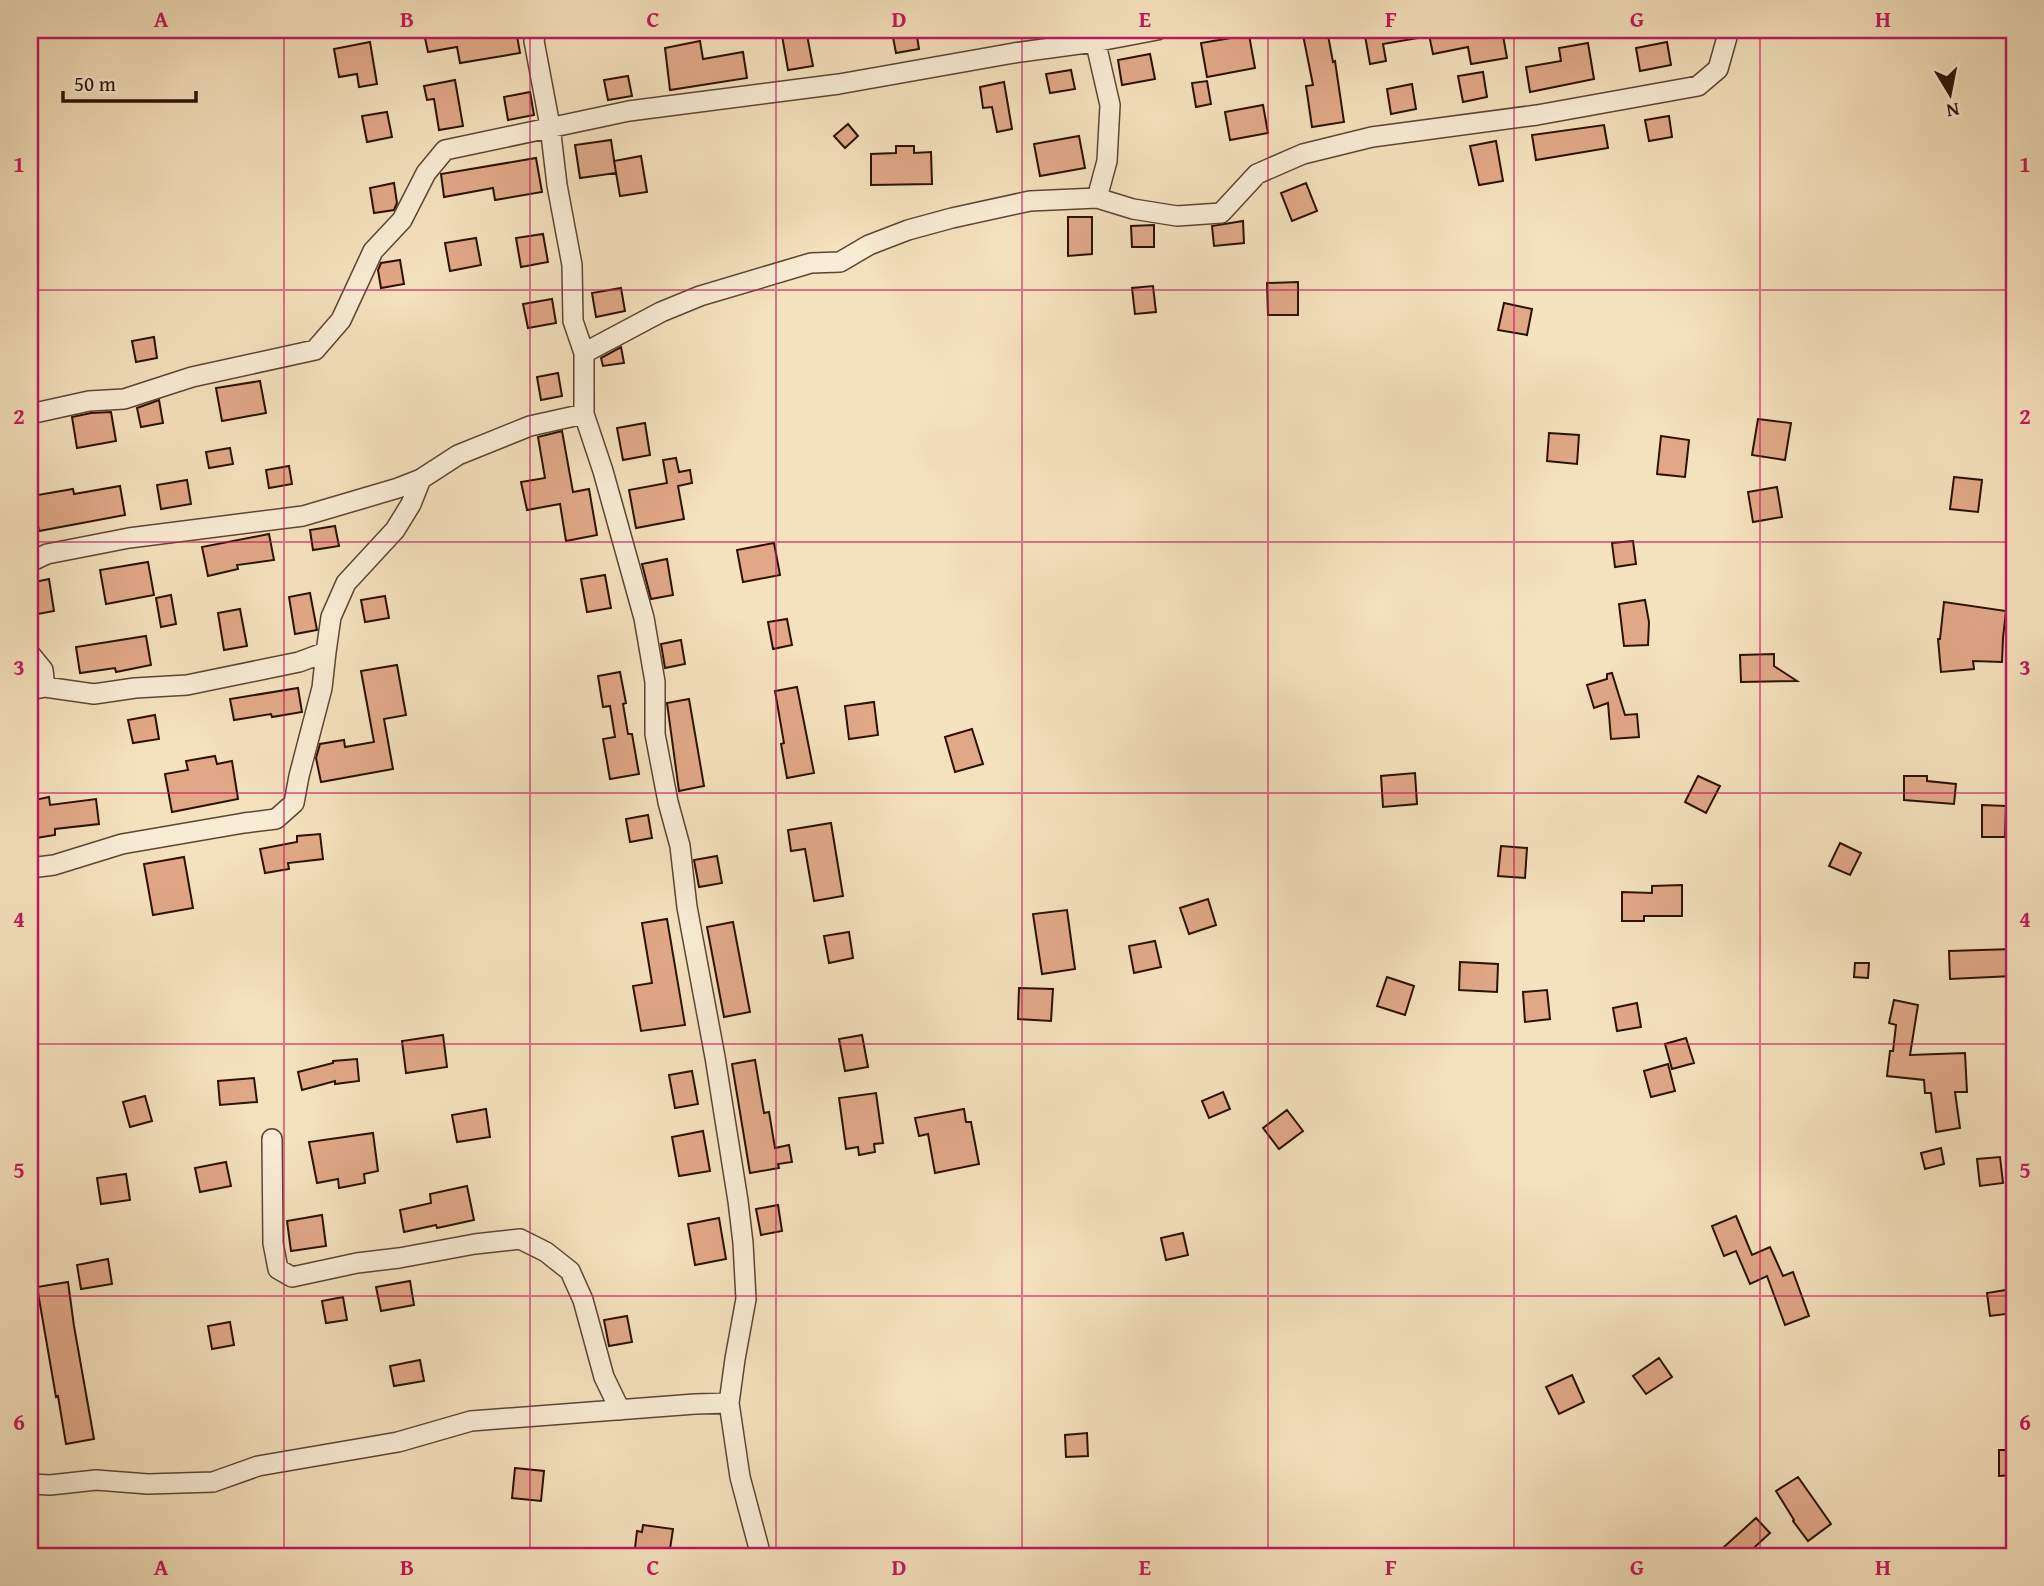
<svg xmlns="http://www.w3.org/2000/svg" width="2044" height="1586" font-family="'Gentium Book Plus',serif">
<rect width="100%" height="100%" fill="#f4e1bd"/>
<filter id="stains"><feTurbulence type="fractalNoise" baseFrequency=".00286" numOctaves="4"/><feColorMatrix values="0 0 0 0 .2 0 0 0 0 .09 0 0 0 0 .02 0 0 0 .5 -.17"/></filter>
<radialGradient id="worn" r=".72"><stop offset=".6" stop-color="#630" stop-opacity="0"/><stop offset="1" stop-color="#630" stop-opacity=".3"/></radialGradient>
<!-- building -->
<path fill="#e1a888" stroke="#2b1104" stroke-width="2" d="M441 30H516L520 53 460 63 457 47 428 52 424 33Z
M781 30H806L813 66 788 70Z
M907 30H916L919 49 896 53 892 32Z
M1302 30H1327L1333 62 1335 61 1344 122 1312 127 1306 86 1313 85Z
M1364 30H1423L1424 37 1383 44 1386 61 1370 64Z
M1428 30H1502L1507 58 1471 64 1468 47 1433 54Z
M1249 35 1255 68 1207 77 1201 43Z
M700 41 703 59 743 52 747 78 670 90 665 48Z
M370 42 377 84 359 87 357 74 339 77 334 49Z
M1667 42 1671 65 1640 71 1636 48Z
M1588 43 1594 79 1530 92 1526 67 1561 61 1559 48Z
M1150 54 1155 79 1122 85 1118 60Z
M1071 70 1075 89 1050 93 1046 74Z
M1483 72 1487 97 1463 102 1458 76Z
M628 76 632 96 608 100 604 80Z
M455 80 463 126 439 130 434 99 427 100 424 86Z
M1207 81 1211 104 1196 107 1192 83Z
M1004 82 1012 129 997 132 992 107 983 108 980 87Z
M1412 84 1416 109 1391 114 1387 89Z
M530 92 534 115 508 120 504 97Z
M1263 105 1268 133 1230 140 1225 112Z
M387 112 392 137 367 142 362 116Z
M1669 116 1672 137 1649 141 1645 120Z
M848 124 858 136 845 148 834 136Z
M1604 125 1608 148 1536 160 1532 135Z
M1079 136 1085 168 1040 176 1034 144Z
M611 140 616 173 580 178 575 145Z
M1496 141 1503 181 1479 185 1470 146Z
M896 146H914V153L931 152 932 184 871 185V154L896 153Z
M641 156 647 192 620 196 614 161Z
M536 158 542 192 495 200 493 188 444 197 441 174Z
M394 183 397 203 394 210 374 213 370 188Z
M1306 183 1317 211 1292 221 1281 193Z
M1068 217H1092V254L1068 256Z
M1243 221 1244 243 1214 246 1212 226Z
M1154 225V247H1132L1131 226Z
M543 234 548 262 521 267 516 238Z
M476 238 481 265 450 271 445 243Z
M400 260 404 284 381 288 378 270 381 263Z
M1298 282V315H1268L1267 283Z
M1153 286 1156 312 1135 314 1132 288Z
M621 288 625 311 596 317 592 293Z
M552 299 556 323 528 328 523 304Z
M1504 303 1532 309 1527 335 1498 330Z
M154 337 157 358 136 362 132 341Z
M621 347 624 363 603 366 601 358Z
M558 373 562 396 541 400 537 377Z
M260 381 266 413 222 421 216 388Z
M159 400 163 423 141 427 137 408Z
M111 412 116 441 77 448 72 417 91 413Z
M1758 419 1791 423 1785 460 1752 455Z
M645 423 650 455 623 460 617 428Z
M562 431 573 492 589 489 597 535 566 541 560 504 527 510 521 482 545 478 538 437Z
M1549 433 1579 435 1577 464 1547 461Z
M1661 436 1689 440 1685 477 1657 474Z
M230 448 233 464 209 468 206 452Z
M676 458 679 472 690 470 692 483 678 486 684 519 636 528 629 490 667 483 663 460Z
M289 466 292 484 269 488 266 470Z
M1954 477 1982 480 1978 512 1950 509Z
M187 480 191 504 161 509 157 485Z
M120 486 125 515 39 531 32 496 73 489 74 494Z
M1777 487 1782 517 1753 522 1748 492Z
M335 526 339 546 313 550 310 530Z
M269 534 274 560 237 565 238 569 208 576 202 547Z
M1633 541 1636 564 1615 567 1612 543Z
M774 543 780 575 743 582 737 550Z
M667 559 673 595 651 599 642 564Z
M148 562 154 595 106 604 100 570Z
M605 575 611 608 587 612 581 579Z
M49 579 54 611 32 615 30 583Z
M310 593 317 630 295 634 289 597Z
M171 595 176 624 161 627 156 598Z
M385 596 389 618 365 622 361 600Z
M1645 600 1649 622 1648 645 1624 646 1619 604Z
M1944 602 2006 611 2003 638 2002 662 1973 661 1974 669 1941 672 1938 639H1940Z
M240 609 247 646 224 650 218 613Z
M787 619 792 645 773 649 768 622Z
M146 636 151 665 116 672 115 668 80 673 76 647Z
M681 640 685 664 665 668 661 644Z
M1774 654V666L1797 681 1741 682 1740 655Z
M397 665 406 715 384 719 393 769 321 782 316 758 320 744 344 740 345 747 374 742 361 671Z
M620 672 626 703 623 704 628 734H632L639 774 610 779 603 739 615 737 610 706 603 707 598 676Z
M1612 673 1625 715 1637 714 1639 737 1611 739 1608 703 1594 708 1587 685 1607 679V674Z
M797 687 814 773 787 778 781 744 784 743 775 691Z
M298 688 302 712 272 717 271 714 234 720 230 699Z
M689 699 704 786 679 791 667 703Z
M874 702 878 735 849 739 845 706Z
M155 715 159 739 133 743 128 720Z
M972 729 983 764 955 772 945 737Z
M215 756 217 764 232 761 238 799 172 812 165 774 188 770 186 761Z
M1415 773 1417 804 1383 807 1381 776Z
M1698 776 1720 786 1706 813 1685 802Z
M1904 776H1927V781L1956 784 1954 804 1904 800Z
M49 797 50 805 96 799 99 824 55 829V835L30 839V801Z
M1982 805 2006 806 2005 837H1982Z
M648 815 652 838 630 842 626 819Z
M831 823 843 896 814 901 805 849 791 851 788 830Z
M320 834 323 859 288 863 289 869 265 873 260 849 297 842V836Z
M1840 843 1861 853 1850 875 1829 866Z
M1501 846 1527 848 1525 878 1498 876Z
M717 856 722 883 699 887 694 860Z
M184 857 193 908 153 915 144 864Z
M1682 885V916H1644V921H1622V892L1652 893V886Z
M1208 899 1216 925 1189 934 1180 908Z
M1067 910 1075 969 1042 974 1033 914Z
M667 919 685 1025 641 1031 633 986 652 983 642 923Z
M733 922 750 1012 724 1017 707 927Z
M849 932 853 958 829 963 824 936Z
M1155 941 1161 967 1134 973 1129 946Z
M2013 949V976L1950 979 1949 951Z
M1460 962 1498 964 1497 992 1459 990Z
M1855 963H1869L1868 978 1854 977Z
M1387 977 1414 986 1405 1015 1377 1006Z
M1019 988 1053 989 1051 1021 1018 1019Z
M1547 990 1550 1019 1525 1022 1523 992Z
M1894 1000 1918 1005 1910 1055 1965 1053 1967 1092H1955L1960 1128 1936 1132 1931 1093H1925L1924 1080 1887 1076 1890 1051H1893L1896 1025 1889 1023Z
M1637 1003 1641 1027 1617 1031 1613 1008Z
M443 1035 447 1067 406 1073 402 1041Z
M862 1035 868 1067 845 1071 839 1039Z
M1686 1038 1694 1063 1672 1069 1665 1044Z
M357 1059 359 1081 335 1084V1081L302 1090 298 1072 333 1063V1061Z
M755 1060 764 1113 769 1112 775 1148 789 1145 792 1162 778 1164 779 1168 750 1173 732 1064Z
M1668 1064 1675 1091 1651 1097 1644 1071Z
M692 1071 698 1104 675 1108 669 1075Z
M254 1078 257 1102 220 1105 218 1081Z
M1223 1092 1230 1109 1209 1118 1202 1101Z
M876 1093 883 1143 874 1144 875 1152 859 1155 858 1147 846 1149 839 1098Z
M145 1096 152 1121 130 1127 123 1102Z
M486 1109 490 1137 457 1142 452 1115Z
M964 1109 966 1122H971L979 1164 935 1173 928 1134 919 1136 915 1118Z
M1287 1110 1303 1131 1279 1149 1263 1128Z
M703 1131 710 1171 679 1176 672 1137Z
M373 1133 378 1171 364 1174 365 1183 339 1188 338 1179 317 1183 309 1142Z
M1941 1148 1944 1164 1925 1169 1921 1153Z
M2000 1157 2003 1183 1980 1186 1977 1159Z
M226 1162 231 1186 200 1192 195 1168Z
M126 1174 130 1200 101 1204 97 1178Z
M467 1186 474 1220 437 1228 436 1225 404 1232 400 1210 431 1203 430 1194Z
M778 1205 782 1231 761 1235 756 1209Z
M322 1215 326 1246 291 1251 287 1221Z
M1736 1216 1752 1255 1770 1247 1783 1276 1793 1272 1809 1316 1785 1325 1767 1276 1750 1284 1736 1251 1724 1256 1712 1226Z
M719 1218 726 1259 695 1265 688 1224Z
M1183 1233 1188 1255 1166 1260 1161 1238Z
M108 1259 112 1284 81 1289 77 1265Z
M410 1281 414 1305 381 1311 376 1287Z
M68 1282 74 1326 94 1439 66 1444 58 1396 56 1397 37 1287Z
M2012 1289 2014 1313 1990 1316 1987 1293Z
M343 1297 347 1320 326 1323 322 1301Z
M627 1316 632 1342 609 1346 604 1320Z
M230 1322 234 1345 212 1349 208 1326Z
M1659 1358 1672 1377 1646 1394 1633 1376Z
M420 1360 424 1381 394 1386 390 1366Z
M1572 1375 1584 1402 1559 1414 1546 1387Z
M1087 1433 1088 1456 1066 1457 1065 1435Z
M1999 1450H2014V1475L1999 1476Z
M515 1468 544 1471 541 1501 512 1498Z
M1798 1477 1831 1524 1808 1541 1793 1521 1794 1520 1776 1491Z
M1756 1518 1770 1533 1745 1556H1714Z
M643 1525 673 1529 669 1556 639 1554 640 1549 635 1548 637 1531 642 1532Z"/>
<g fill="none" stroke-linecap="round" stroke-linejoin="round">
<!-- street casing -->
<g stroke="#5d4532" stroke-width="22">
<path id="street" d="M536 30 534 41 550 126 557 185 572 265 573 321 584 353V414L603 471 644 618 655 682V734L668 802 680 846 687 907 715 1057 738 1201 743 1243 746 1299 735 1359 729 1403 740 1477 761 1556
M1093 31 1110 105 1107 161 1097 198
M584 353 661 312 700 296 811 263 840 262 869 245 908 230 952 218 1030 201 1097 198 1133 209 1177 216 1221 213 1257 174 1303 154 1372 137 1537 115 1698 86 1718 69 1729 30
M30 414 89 401 124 399 192 377 315 350 341 320 373 251 402 220 426 173 445 150 629 111 839 84 1014 53 1094 42 1157 30
M30 562 47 554 129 538 303 516 398 488 421 479 458 455 530 426 584 414
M30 654 43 670 45 687
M30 690 45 687 94 694 135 688 187 685 299 662 326 652 331 617 346 583 395 530 411 504 421 479
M30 868 54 865 122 844 244 823 276 819 294 803 299 776 322 688 326 652
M272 1139 273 1243 278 1269 292 1277 357 1263 399 1258 475 1244 520 1239 546 1252 570 1271 583 1300 604 1377 620 1410
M30 1484 50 1485 96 1480 148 1484 213 1482 258 1466 398 1442 471 1421 695 1404 729 1403"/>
</g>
<!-- street -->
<use href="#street" stroke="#f8ecd4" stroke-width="19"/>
</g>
<!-- grid -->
<path fill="none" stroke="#c2185b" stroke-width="2" stroke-opacity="0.55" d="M284 30V1556M530 30V1556M776 30V1556M1022 30V1556M1268 30V1556M1514 30V1556M1760 30V1556M30 290H2014M30 542H2014M30 793H2014M30 1044H2014M30 1296H2014"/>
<!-- margin -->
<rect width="2044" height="1586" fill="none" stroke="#f4e1bd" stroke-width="77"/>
<!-- north arrow -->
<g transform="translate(1950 94) rotate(170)" stroke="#f8ecd4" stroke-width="5" paint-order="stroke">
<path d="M0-5L12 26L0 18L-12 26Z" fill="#2b1104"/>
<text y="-10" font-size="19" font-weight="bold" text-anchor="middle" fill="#2b1104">N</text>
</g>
<!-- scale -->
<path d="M63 91v10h133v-10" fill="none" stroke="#2b1104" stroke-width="3.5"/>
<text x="74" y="91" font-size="21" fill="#2b1104" stroke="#f8ecd4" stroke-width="5" paint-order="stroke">50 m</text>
<rect x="38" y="38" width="1968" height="1510" fill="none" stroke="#c2185b" stroke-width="2.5"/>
<g font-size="23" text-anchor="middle" font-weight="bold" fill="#c2185b">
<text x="161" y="27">A</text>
<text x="407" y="27">B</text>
<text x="653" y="27">C</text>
<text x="899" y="27">D</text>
<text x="1145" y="27">E</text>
<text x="1391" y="27">F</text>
<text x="1637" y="27">G</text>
<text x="1883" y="27">H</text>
<text x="19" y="172">1</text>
<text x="2025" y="172">1</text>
<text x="19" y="424">2</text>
<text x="2025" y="424">2</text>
<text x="19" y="675">3</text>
<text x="2025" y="675">3</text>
<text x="19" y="927">4</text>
<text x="2025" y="927">4</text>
<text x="19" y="1178">5</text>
<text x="2025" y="1178">5</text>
<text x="19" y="1430">6</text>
<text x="2025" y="1430">6</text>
<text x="161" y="1575">A</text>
<text x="407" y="1575">B</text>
<text x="653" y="1575">C</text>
<text x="899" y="1575">D</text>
<text x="1145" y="1575">E</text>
<text x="1391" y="1575">F</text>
<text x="1637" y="1575">G</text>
<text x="1883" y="1575">H</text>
</g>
<rect width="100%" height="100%" filter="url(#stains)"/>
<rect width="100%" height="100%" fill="url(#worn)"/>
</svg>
